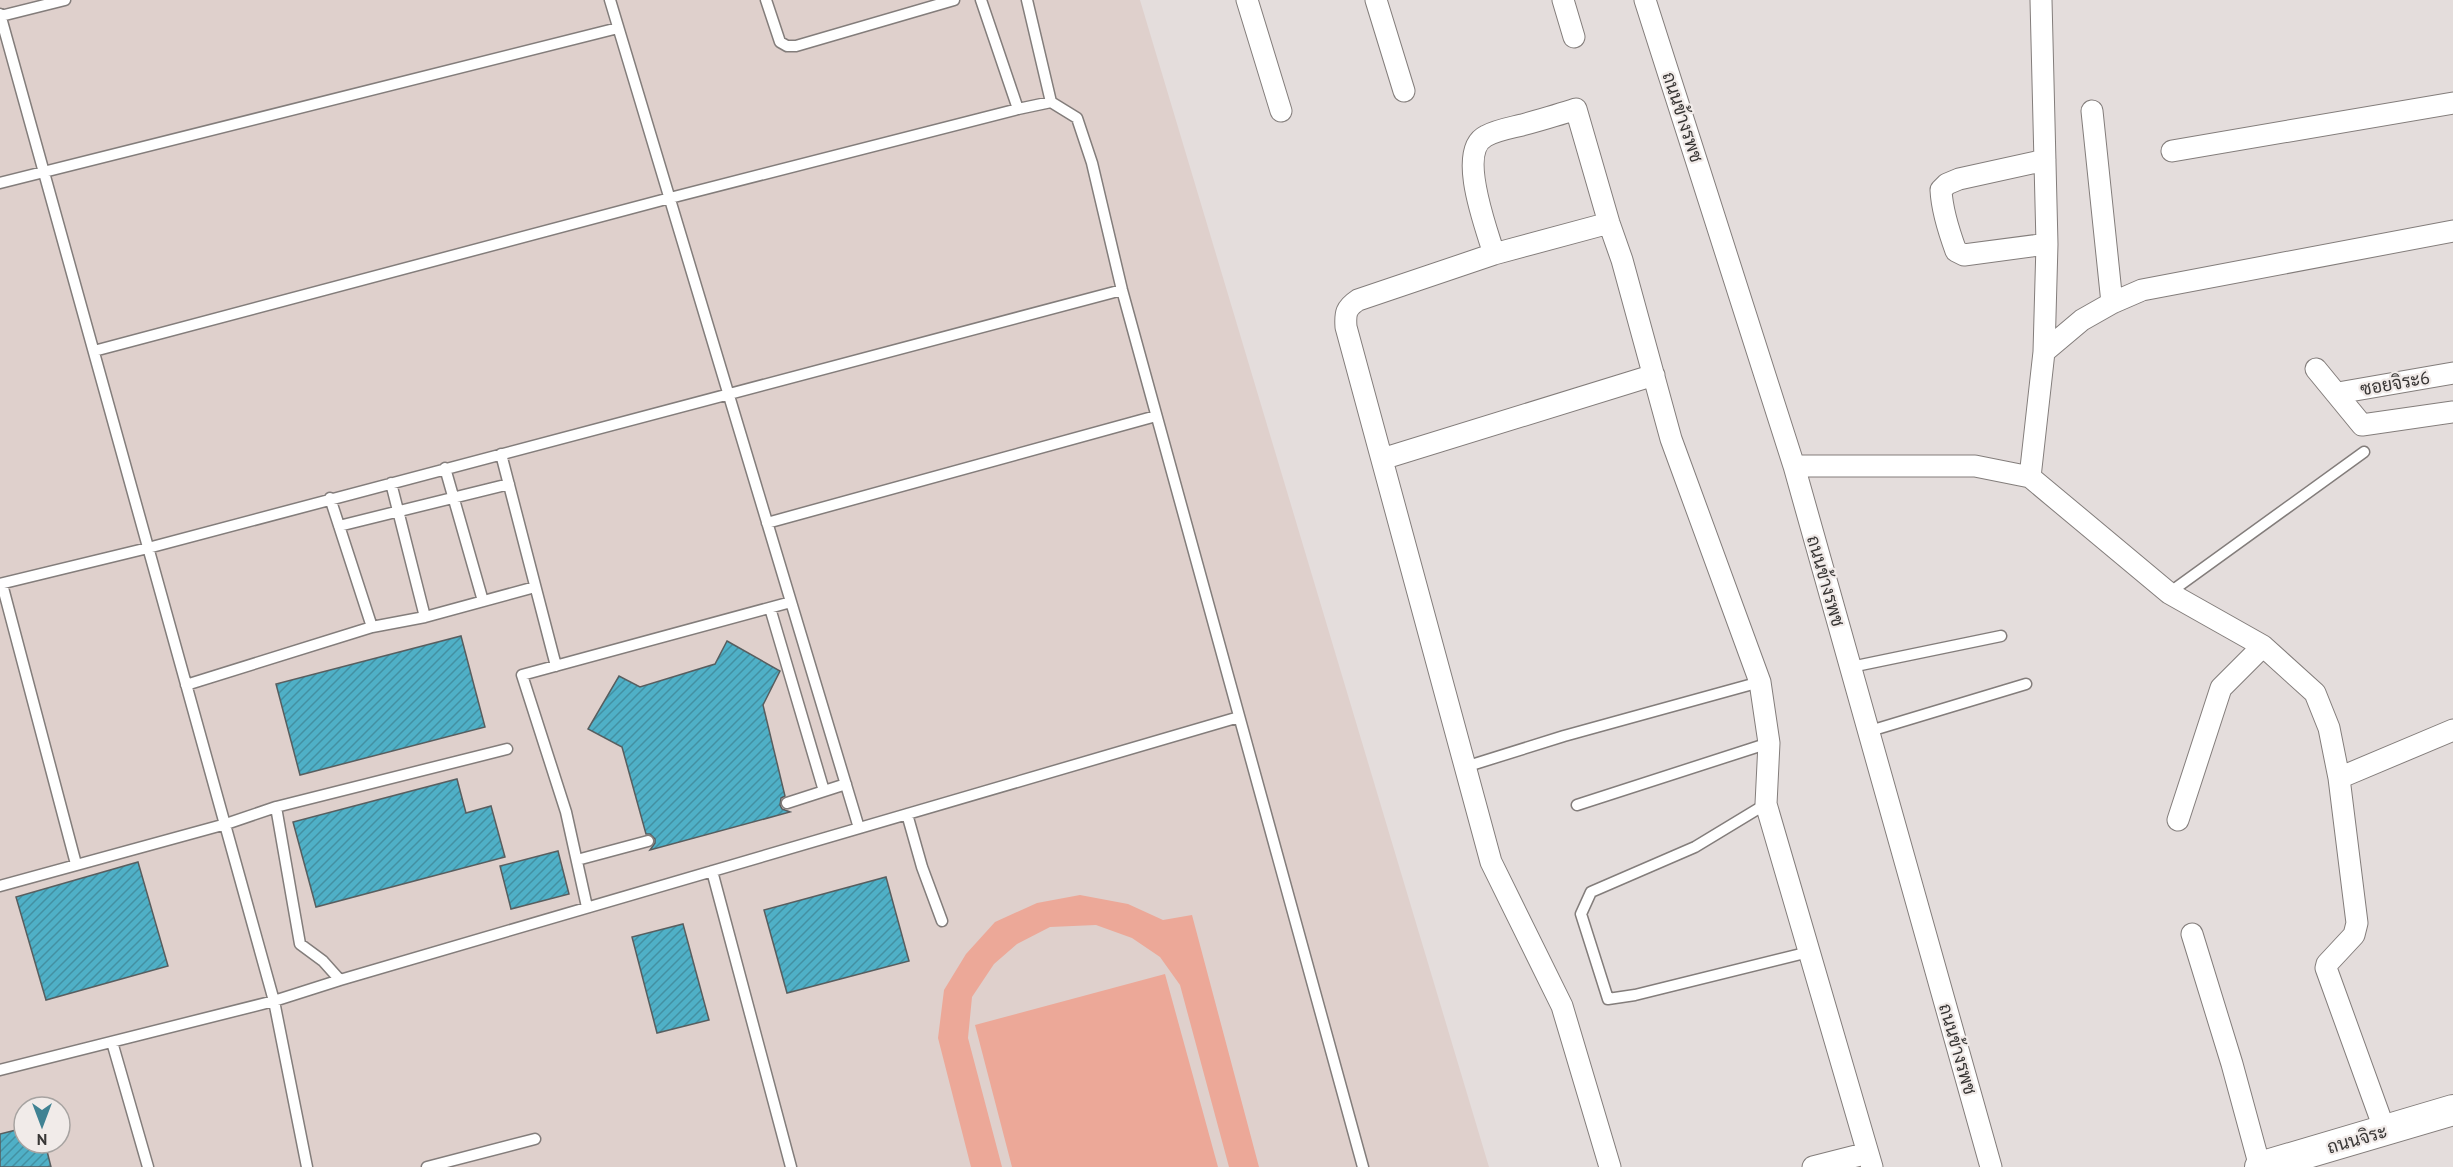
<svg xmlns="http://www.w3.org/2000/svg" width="2453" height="1167" font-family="'PT Sans',Sarabun,sans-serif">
<defs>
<pattern id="building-hatch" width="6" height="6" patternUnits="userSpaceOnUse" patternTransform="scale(1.5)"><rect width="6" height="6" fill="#4fb0c7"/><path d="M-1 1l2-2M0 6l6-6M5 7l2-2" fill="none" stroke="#4390a2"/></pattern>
</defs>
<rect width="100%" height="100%" fill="#e4dddc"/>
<!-- built -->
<path fill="#dfd0cc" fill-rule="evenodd" d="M0 0H1140L1489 1167H0ZM24 1107H60V1143H24Z"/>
<!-- green -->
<path fill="#eca898" d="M1080 895 1128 904 1163 920 1192 915 1259 1167H1229L1180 985 1160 957 1132 938 1096 925 1050 927 1017 944 994 964 972 997 968 1038 1002 1167H971L938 1038 944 990 966 954 995 922 1037 903Z
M1165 974 1218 1167H1012L975 1025Z"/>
<!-- building -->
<path fill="url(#building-hatch)" stroke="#585e5f" stroke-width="1.5" d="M461 636 485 727 300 775 276 684Z
M727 641 780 671 763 705 785 796 781 798 780 805 782 809 790 812 650 850 655 843V839L650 834H646L622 747 588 729 619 676 640 687 715 664Z
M457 779 466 813 491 806 505 857 316 907 293 822Z
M558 851 569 894 511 909 500 866Z
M138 862 168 966 46 1000 16 897Z
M886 877 909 961 787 993 764 910Z
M683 924 709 1020 657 1033 632 937Z
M24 1128V1143H45L51 1167H0V1134Z"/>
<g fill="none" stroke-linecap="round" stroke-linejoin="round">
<!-- service casing -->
<g stroke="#837d7b" stroke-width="13">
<path id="service" d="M610 0 859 828
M766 0 780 42 787 46H796L954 0
M981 0 1018 109
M1027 0 1051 102
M0 14 274 1001 307 1167
M1 16 65 0
M0 183 618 28
M94 351 670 198 1018 109 1051 102 1077 118 1092 163 1122 290 1363 1167
M501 454 556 666
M445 468 483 601
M391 483 425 617
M330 498 372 627
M767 523 1156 416
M339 526 509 484
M0 584 148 548 1122 290
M2 584 76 864
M2169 593 2364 452
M770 608 824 791
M1851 667 2001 636
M186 685 372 627 425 617 535 587
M1870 731 2026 684
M1465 767 1564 736 1760 682
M787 803 846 784
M1766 804 1695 847 1591 892 1581 914 1608 999 1635 995 1809 952
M1577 805 1769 743
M276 807 300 944 323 961 340 980
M907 814 922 867 942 921
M577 860 648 841
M712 871 791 1167
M0 886 226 824 276 807 507 749
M587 907 566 812 522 675 791 602
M112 1042 148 1167
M0 1070 274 1001 340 980 1239 717
M427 1167 535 1139"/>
</g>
<!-- minor casing -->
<g stroke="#837d7b" stroke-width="23">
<path id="minor" d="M1247 0 1281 111
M1376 0 1404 91
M1563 0 1574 37
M1645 0 1794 466 1991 1167
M2041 0 2047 244 2044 352
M2092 111 2112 303
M2172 151 2453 103
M2045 160 1959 179 1947 184 1941 190C1942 211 1949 232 1956 251L1964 255 2047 244
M1609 223 1494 254 1358 300C1346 308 1345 313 1346 327L1491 862 1562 1006 1610 1167
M1494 254C1487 230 1456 151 1486 136 1497 130 1510 128 1522 125 1540 120 1558 115 1576 109L1609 223 1622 260 1671 439 1760 682 1769 743 1766 804 1872 1167
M2316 369 2362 425 2453 412
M2338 393 2453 373
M1382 459 1654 375
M1794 466H1975L2030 477 2169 593 2263 646 2315 693 2329 728 2339 778 2357 923 2354 935 2327 964 2326 968 2385 1131
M2030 477 2044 352 2082 320 2112 303 2142 290 2453 231
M2339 778 2453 730
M2178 820 2221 688 2263 646
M2192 934 2232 1064 2260 1167
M1813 1167 1868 1153"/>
</g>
<!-- secondary casing -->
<g stroke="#837d7b" stroke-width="32">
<path id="secondary" d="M2260 1167 2453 1110"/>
</g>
<!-- service -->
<use href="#service" stroke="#fff" stroke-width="10"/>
<!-- minor -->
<use href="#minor" stroke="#fff" stroke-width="21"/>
<!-- secondary -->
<use href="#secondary" stroke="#fff" stroke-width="30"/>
</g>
<g text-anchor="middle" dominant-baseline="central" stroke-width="4.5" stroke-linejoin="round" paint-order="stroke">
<!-- street labels -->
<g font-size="18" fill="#383635" stroke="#f1ebe9">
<text transform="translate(1683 117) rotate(72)">ถนนข้างรพช</text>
<text transform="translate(2395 383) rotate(-10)">ซอยจิระ6</text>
<text transform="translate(1826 581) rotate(74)">ถนนข้างรพช</text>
<text transform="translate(1958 1049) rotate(74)">ถนนข้างรพช</text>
<text transform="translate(2357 1139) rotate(-16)">ถนนจิระ</text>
</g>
</g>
<!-- north arrow -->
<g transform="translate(42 1125) rotate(180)"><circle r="28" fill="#f1ebe9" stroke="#a7a3a1" stroke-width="1.5"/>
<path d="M0-4.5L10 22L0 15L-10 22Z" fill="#408293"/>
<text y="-9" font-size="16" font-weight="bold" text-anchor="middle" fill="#383635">N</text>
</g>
</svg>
